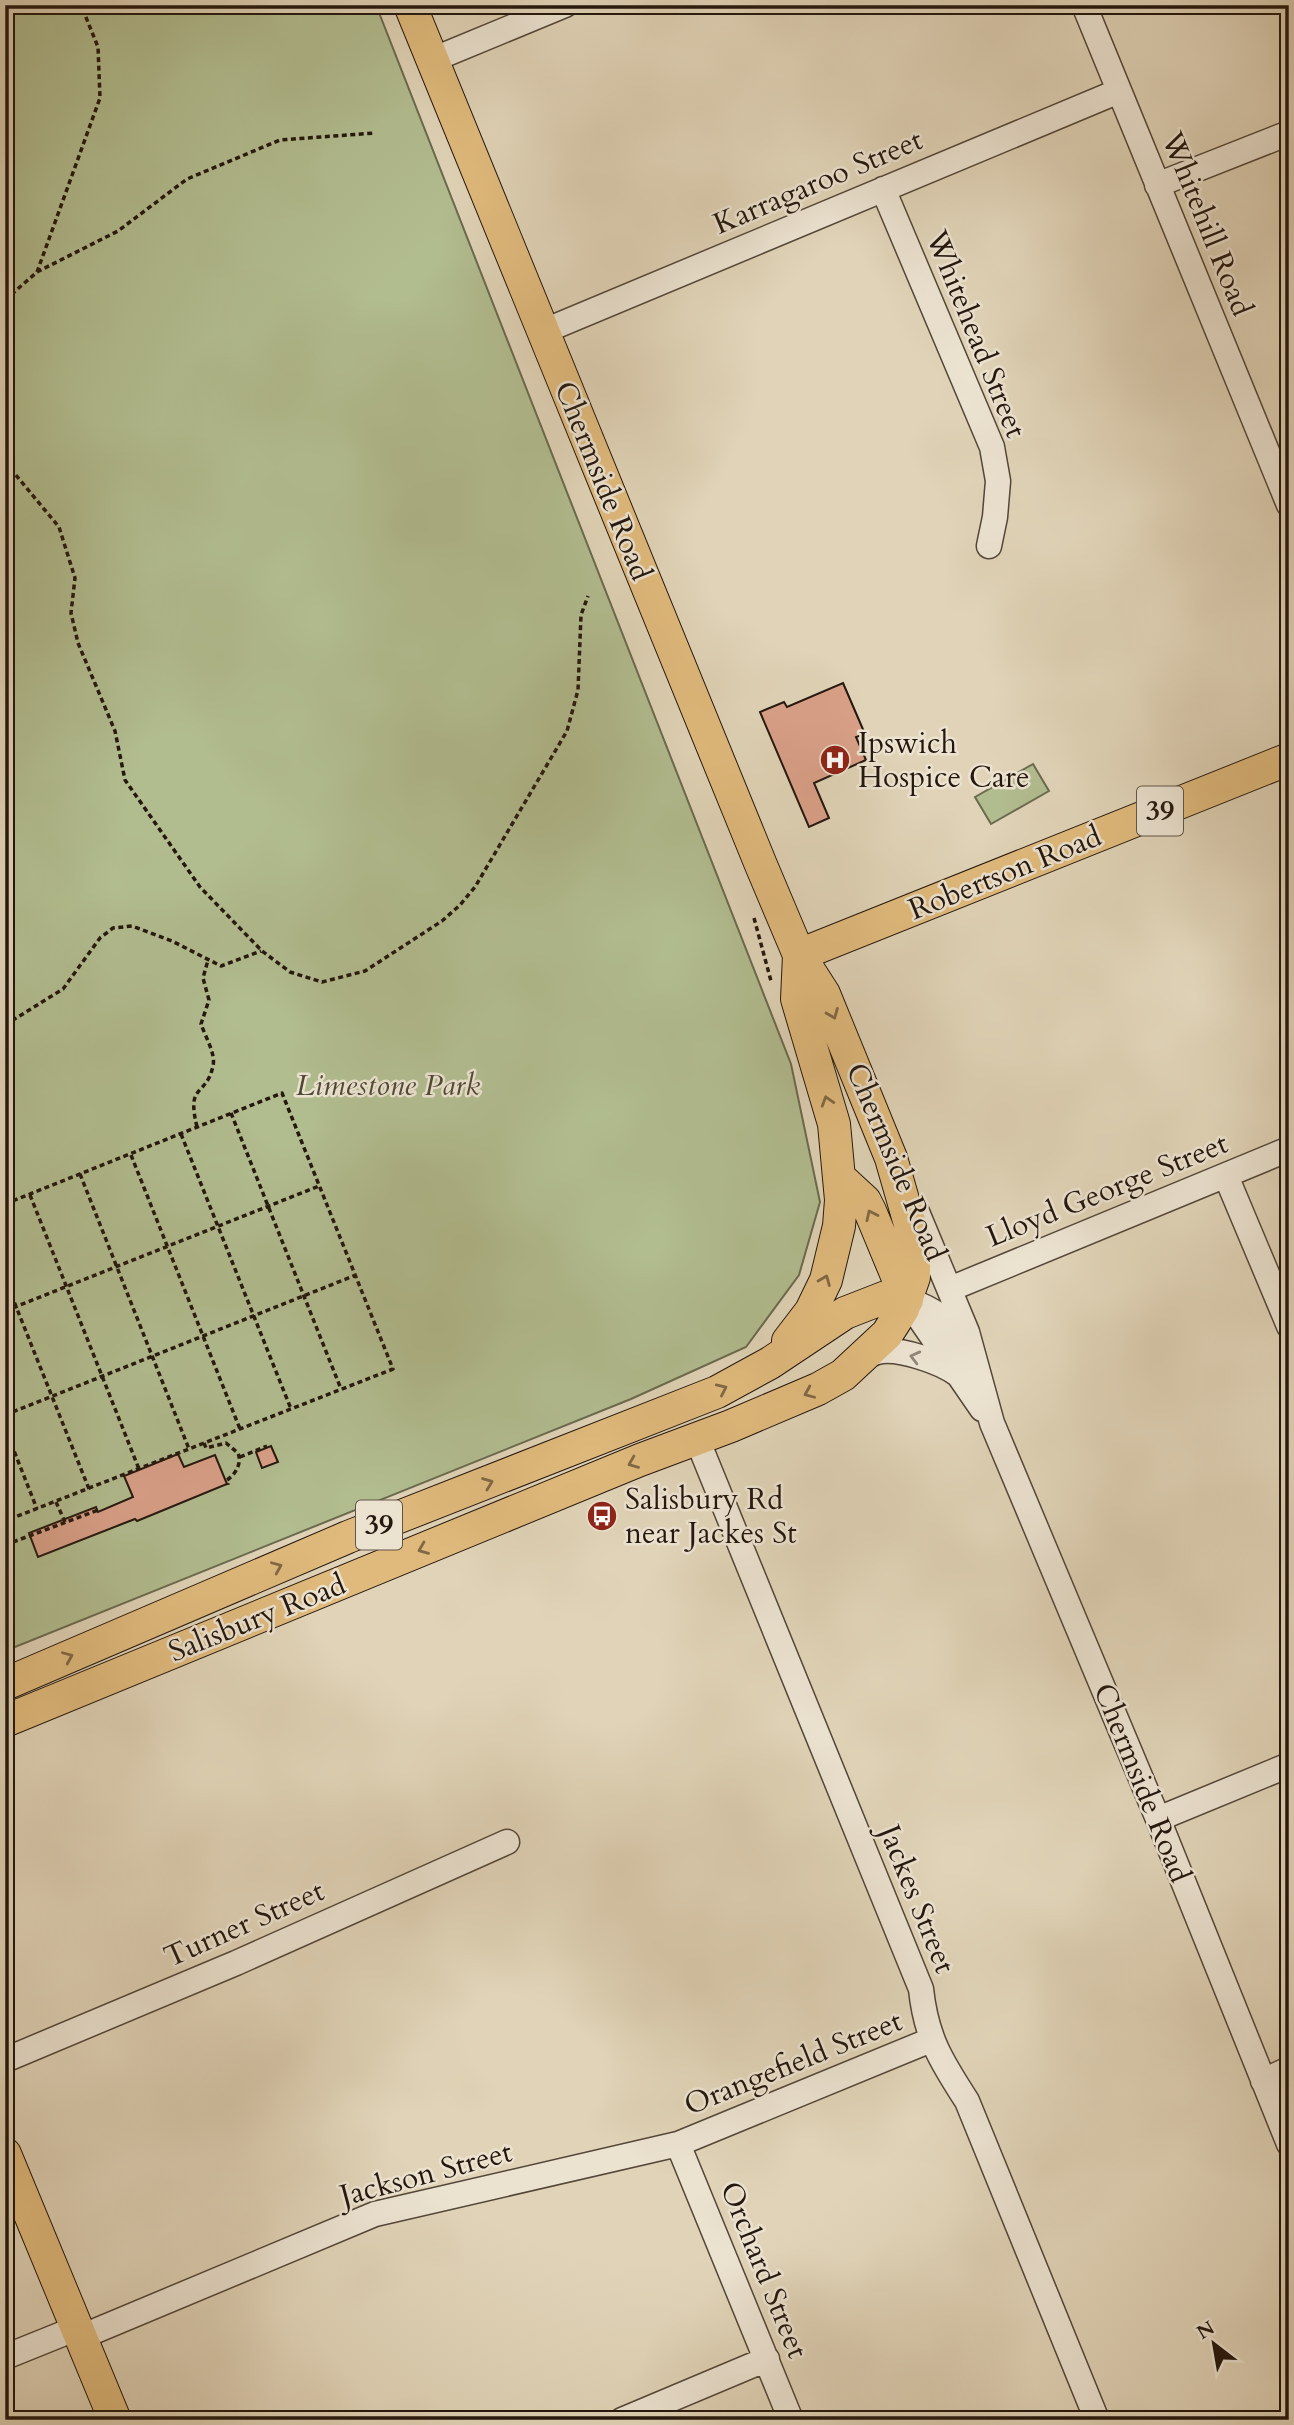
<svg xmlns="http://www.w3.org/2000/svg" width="1294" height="2425" font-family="Cardo,serif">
<rect width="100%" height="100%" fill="#e0d3b7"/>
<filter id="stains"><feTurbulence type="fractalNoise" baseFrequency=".00286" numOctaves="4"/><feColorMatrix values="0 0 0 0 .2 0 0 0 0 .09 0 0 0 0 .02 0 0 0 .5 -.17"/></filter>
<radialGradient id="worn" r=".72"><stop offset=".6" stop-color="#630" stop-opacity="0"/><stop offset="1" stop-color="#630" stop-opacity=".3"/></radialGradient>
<!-- green -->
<path fill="#b1bc8f" stroke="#6a6a4e" stroke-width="2" d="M5 5H376L791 1064 820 1202 799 1275 746 1347 631 1399 5 1651Z
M1033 764 1049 791 991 824 975 797Z"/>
<!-- building -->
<path fill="#d9a088" stroke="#24170e" stroke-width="2" d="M843 683 865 734 856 737 866 760 814 783 829 818 809 827 760 712 784 702 787 707Z
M271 1446 278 1462 262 1468 256 1452Z
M178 1454 184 1467 215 1455 227 1484 137 1521 135 1519 122 1524 38 1557 29 1533 96 1507 98 1512 133 1497 124 1476Z"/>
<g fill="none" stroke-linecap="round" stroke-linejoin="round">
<!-- minor casing -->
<g stroke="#534638" stroke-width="27">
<path id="minor" d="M1084 5 1289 505
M432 60 565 5
M1157 185 1289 133
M883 189 992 447 998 481 995 517 989 546
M542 332 1119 91
M1226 1176 1289 1326
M917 1212 967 1332 992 1423 1158 1819 1289 2144
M950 1289 1289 1149
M907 1300 982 1409
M907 1300C940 1311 944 1318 963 1347
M865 1356C871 1354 877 1352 882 1351 902 1349 941 1362 957 1374
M697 1439 921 1989C926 2037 941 2061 967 2101L1097 2420
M1158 1819 1289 1765
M5 2060 236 1963 507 1842
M1263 2081 1289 2069
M678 2144 791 2420
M81 2337 375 2214 678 2144 931 2040
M5 2357 77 2328
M622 2420 767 2359"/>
</g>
<!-- major casing -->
<g stroke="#24170e" stroke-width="34">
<path id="major" d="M799 955 1289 759
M839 1177 865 1201 870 1211 907 1300
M788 1341 811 1311 826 1280 839 1226 841 1200 834 1124 797 999 799 955
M5 1684 348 1537 717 1392 770 1363 845 1313 886 1297 907 1300
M5 1721 640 1460 731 1426 818 1389 843 1375 887 1334 903 1309 914 1277V1238L891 1158 824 994 799 955 761 865 410 5
M5 2154 115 2420"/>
</g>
<!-- path -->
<path stroke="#24170e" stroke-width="3.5" stroke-dasharray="5 3.5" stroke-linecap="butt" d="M37 272 100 98 98 47 81 5
M5 300 37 272 118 231 187 179 280 140 375 133
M5 462 59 527 75 578 71 613 78 643 115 731 125 780 200 887 262 951 290 972 322 982 365 971 442 921 460 905 475 887 567 731 578 690 581 615 588 596
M754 918 771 981
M5 1025 63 989 100 938 113 928 132 926 172 941 221 966 261 951
M231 1113 341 1389
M197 1127C186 1082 206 1098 213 1066 216 1054 205 1036 201 1024L209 1000 203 978 208 960
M181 1134 291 1409
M131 1155 240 1429
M80 1174 189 1449
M30 1195 139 1469
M5 1204 282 1093 393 1369 5 1521
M5 1279 89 1489
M5 1311 319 1186
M5 1415 356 1275
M5 1428 37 1509
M204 1443 206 1448 226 1443 238 1453C242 1463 236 1474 227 1480L228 1485
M240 1457 267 1446
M56 1502 65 1522
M5 1545 98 1510"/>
<!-- minor -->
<use href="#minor" stroke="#ebe2d0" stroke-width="24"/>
<!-- major -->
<use href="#major" stroke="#e0ba7c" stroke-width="32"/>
</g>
<!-- one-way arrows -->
<defs><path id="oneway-chevron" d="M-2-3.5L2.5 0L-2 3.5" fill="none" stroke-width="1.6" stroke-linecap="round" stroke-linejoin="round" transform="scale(1.75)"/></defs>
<g stroke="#826845">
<use href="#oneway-chevron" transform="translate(833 1014) rotate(68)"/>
<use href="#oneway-chevron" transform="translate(827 1101) rotate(-107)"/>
<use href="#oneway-chevron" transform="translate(871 1215) rotate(-115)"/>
<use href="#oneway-chevron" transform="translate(825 1280) rotate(-68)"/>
<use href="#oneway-chevron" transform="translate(722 1389) rotate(-25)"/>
<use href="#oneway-chevron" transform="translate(809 1393) rotate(157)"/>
<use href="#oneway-chevron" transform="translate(633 1463) rotate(158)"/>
<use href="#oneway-chevron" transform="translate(488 1483) rotate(-21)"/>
<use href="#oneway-chevron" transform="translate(423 1549) rotate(158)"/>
<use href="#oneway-chevron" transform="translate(277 1567) rotate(-23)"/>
<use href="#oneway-chevron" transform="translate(68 1657) rotate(-23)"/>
</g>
<use stroke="#918779" href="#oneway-chevron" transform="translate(915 1357) rotate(-166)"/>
<!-- icons -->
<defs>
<g id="hospital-disc" transform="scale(1.575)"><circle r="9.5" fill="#8f2418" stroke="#ebe2d0"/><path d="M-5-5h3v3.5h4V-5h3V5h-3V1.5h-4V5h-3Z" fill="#fff"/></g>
<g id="bus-disc" transform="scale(1.575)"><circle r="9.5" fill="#8f2418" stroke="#ebe2d0"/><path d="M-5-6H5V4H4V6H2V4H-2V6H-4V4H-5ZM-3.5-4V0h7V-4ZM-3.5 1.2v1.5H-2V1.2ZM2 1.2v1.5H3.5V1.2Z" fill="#fff"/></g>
</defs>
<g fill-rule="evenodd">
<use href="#hospital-disc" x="835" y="760"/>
<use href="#bus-disc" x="602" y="1516"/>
</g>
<g text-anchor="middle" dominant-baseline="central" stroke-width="5" stroke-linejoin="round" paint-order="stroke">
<!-- shield labels -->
<g fill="#ebe2d0" stroke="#605448" stroke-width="2">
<rect x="1137" y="786.5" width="46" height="49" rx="5"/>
<rect x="356" y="1500.5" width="46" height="49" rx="5"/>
</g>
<g font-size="28" font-weight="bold" fill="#24170e">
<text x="1160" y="811">39</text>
<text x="379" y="1525">39</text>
</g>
<!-- street labels -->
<g font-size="30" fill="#24170e" stroke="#ebe2d0">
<text transform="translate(818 182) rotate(-23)">Karragaroo Street</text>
<text transform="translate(1207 224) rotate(68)">Whitehill Road</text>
<text transform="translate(976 334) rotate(68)">Whitehead Street</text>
<text transform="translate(603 481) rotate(68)">Chermside Road</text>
<text transform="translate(1005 873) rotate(-22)">Robertson Road</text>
<text transform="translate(896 1162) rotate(67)">Chermside Road</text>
<text transform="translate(1107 1190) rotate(-22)">Lloyd George Street</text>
<text transform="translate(257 1618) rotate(-22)">Salisbury Road</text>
<text transform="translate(1142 1783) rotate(68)">Chermside Road</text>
<text transform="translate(917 1899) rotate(68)">Jackes Street</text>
<text transform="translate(244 1924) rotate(-24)">Turner Street</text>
<text transform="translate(793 2063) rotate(-22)">Orangefield Street</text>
<text transform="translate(426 2174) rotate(-15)">Jackson Street</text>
<text transform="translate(764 2270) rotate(68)">Orchard Street</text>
</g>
<!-- poi labels -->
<g font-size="30" fill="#24170e" stroke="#ebe2d0" text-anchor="start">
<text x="858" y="743">Ipswich<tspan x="858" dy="34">Hospice Care</tspan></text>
<text x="625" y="1499">Salisbury Rd<tspan x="625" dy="34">near Jackes St</tspan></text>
</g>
<!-- park labels -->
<g font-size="30" font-style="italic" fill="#4e4935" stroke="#ebe2d0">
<text x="388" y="1085">Limestone Park</text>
</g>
</g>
<!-- margin -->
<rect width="1294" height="2425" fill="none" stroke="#e0d3b7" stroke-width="28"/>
<rect x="7" y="7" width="1280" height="2411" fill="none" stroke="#24170e" stroke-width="3.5"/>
<rect x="14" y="14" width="1266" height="2397" fill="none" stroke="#24170e" stroke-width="2"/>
<!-- north arrow -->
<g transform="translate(1214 2344) rotate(329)" stroke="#ebe2d0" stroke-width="5" paint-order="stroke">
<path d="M0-5L12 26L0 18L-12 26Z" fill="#24170e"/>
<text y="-10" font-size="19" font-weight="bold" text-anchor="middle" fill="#24170e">N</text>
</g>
<rect width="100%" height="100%" filter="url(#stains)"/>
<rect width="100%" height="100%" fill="url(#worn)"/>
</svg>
